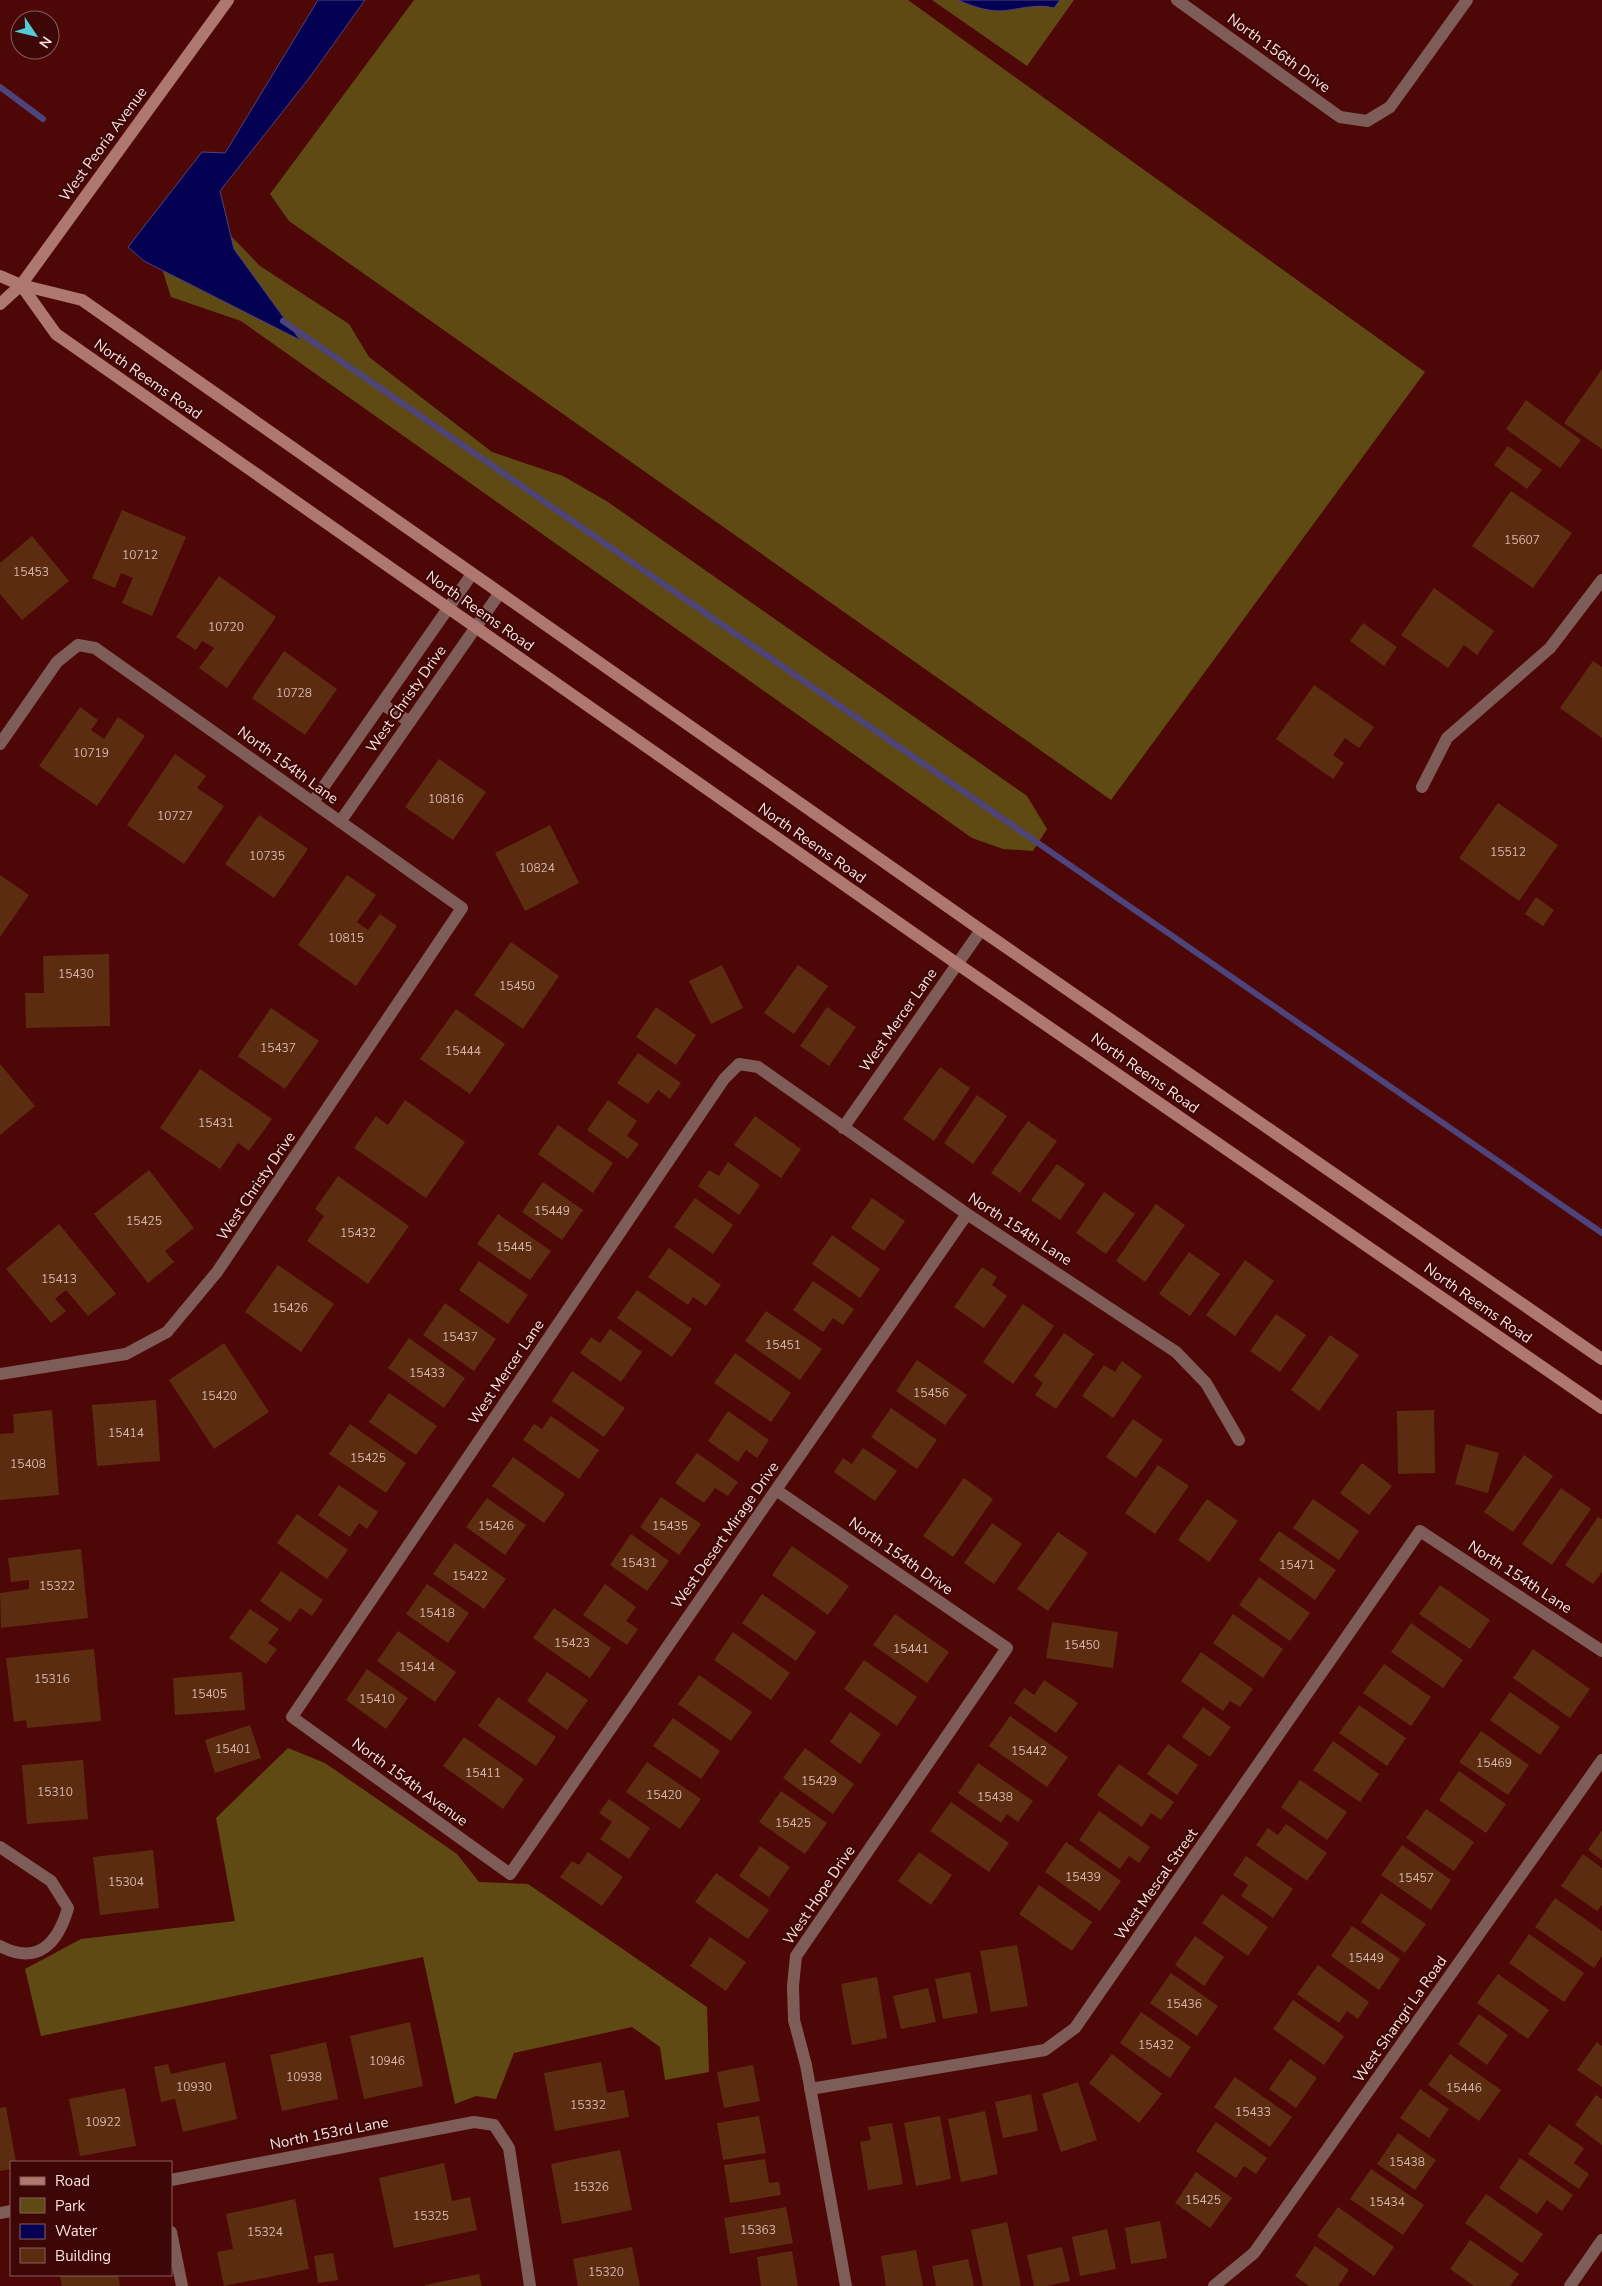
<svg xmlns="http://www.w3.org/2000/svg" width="1602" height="2286" font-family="'Nunito Sans',sans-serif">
<rect width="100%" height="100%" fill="#4e0707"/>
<!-- green -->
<path fill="#5f4a13" d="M414 0H908L1425 372 1111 800 289 221 270 194Z
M932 0H1074L1027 66Z
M208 212 260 266 349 324 369 357 492 452 563 476 608 502 1027 796 1047 829 1033 851 1003 849 972 838 241 321 171 297 156 250Z
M288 1748 325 1763 457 1854 479 1882 528 1884 707 2007 709 2072 665 2080 660 2047 632 2027 514 2053 496 2099 476 2096 455 2104 423 1957 41 2036 25 1969 81 1939 235 1921 216 1818Z"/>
<!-- water -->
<path fill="#040052" stroke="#4e447c" d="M318 0H365L310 77 220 191 234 249 300 340 144 261 128 247 202 152 225 153Z
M958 0H1060L1054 8C1036 3 1018 10 1000 11 986 11 971 6 958 0Z"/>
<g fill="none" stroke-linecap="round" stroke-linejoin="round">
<!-- stream -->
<path stroke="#4e447c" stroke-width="6" d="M0 87 43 119
M283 321 1602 1233"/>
</g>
<!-- building -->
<path fill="#5c2c10" d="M1602 369V449L1564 423Z
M1526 400 1581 440 1560 468 1506 429Z
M1508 446 1542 470 1527 489 1494 465Z
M1511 491 1572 533 1533 588 1472 546Z
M122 510 186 537 152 616 122 603 133 578 121 573 115 588 92 578Z
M32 536 69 581 22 620 0 594V563Z
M219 576 276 617 227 688 199 668 214 648 202 641 196 650 176 637Z
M1434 588 1494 631 1477 655 1464 645 1448 668 1401 635Z
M1363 623 1397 647 1384 666 1350 641Z
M284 651 337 689 305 735 252 698Z
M1593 661 1602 667V738L1560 708Z
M1314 685 1374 727 1359 748 1345 738 1333 755 1344 763 1333 779 1276 739Z
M80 707 98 720 91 730 104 739 118 717 145 736 97 806 39 766Z
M175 754 206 776 197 788 224 806 184 864 127 825Z
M439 759 486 792 453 840 405 807Z
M1498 803 1558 845 1519 901 1459 858Z
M259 815 308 849 274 898 225 864Z
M550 825 579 883 525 911 495 853Z
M0 875 29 895 0 937Z
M347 875 376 895 357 922 368 930 380 914 397 926 356 986 298 945Z
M1536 897 1554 910 1543 926 1525 914Z
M511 942 559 976 523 1029 474 995Z
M109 954 110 1026 26 1028 25 993H44L43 956Z
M722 965 743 1008 711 1024 689 981Z
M798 965 828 986 794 1034 764 1013Z
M656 1007 696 1035 676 1065 636 1037Z
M827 1007 856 1027 829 1066 800 1046Z
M271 1008 319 1041 285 1089 238 1056Z
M456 1009 505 1044 470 1094 420 1059Z
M638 1053 681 1083 670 1099 658 1090 648 1104 617 1083Z
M0 1064 35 1106 0 1135Z
M940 1067 970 1088 934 1141 903 1119Z
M200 1069 272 1119 249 1151 238 1143 220 1169 160 1128Z
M977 1095 1007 1116 973 1164 944 1143Z
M405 1100 465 1142 426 1198 354 1148 376 1116 388 1125Z
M608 1100 637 1121 627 1136 639 1144 628 1159 587 1130Z
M755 1116 801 1149 781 1178 734 1145Z
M1028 1121 1057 1141 1020 1193 991 1173Z
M558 1125 613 1163 593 1193 538 1154Z
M728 1162 760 1185 739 1215 698 1186 709 1170 719 1176Z
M1057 1164 1085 1184 1060 1220 1031 1200Z
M149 1170 194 1228 165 1251 174 1262 148 1283 94 1214Z
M338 1176 409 1226 368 1284 307 1241 324 1216 315 1209Z
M543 1182 583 1210 562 1240 522 1212Z
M1104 1192 1135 1214 1106 1254 1076 1233Z
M695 1198 733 1225 713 1254 674 1227Z
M872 1198 905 1221 884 1251 851 1228Z
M1156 1204 1185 1225 1145 1282 1116 1261Z
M498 1214 551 1251 530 1280 477 1244Z
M59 1224 116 1294 88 1316 66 1290 55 1299 66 1311 51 1323 6 1269Z
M832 1235 880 1269 860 1298 812 1264Z
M669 1248 721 1285 706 1306 693 1297 688 1305 648 1277Z
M1189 1252 1220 1274 1190 1316 1159 1294Z
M1245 1260 1274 1281 1235 1336 1206 1315Z
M479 1261 528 1295 508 1324 459 1290Z
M278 1265 334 1304 301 1352 245 1312Z
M982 1267 997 1277 992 1285 1007 1296 984 1328 954 1307Z
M813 1281 854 1309 843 1325 833 1318 823 1332 793 1310Z
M637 1290 692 1329 672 1357 617 1318Z
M445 1303 496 1339 474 1371 423 1335Z
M1023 1304 1054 1326 1013 1384 983 1362Z
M766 1311 822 1349 800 1380 745 1341Z
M1276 1314 1306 1335 1280 1372 1250 1351Z
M610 1329 642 1352 621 1382 580 1353 591 1337 600 1343Z
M1064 1333 1094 1354 1056 1409 1035 1395 1043 1383 1034 1376Z
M1330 1335 1359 1355 1319 1411 1291 1390Z
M409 1338 465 1378 444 1408 388 1368Z
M224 1343 269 1412 214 1449 169 1380Z
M735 1353 791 1393 771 1422 714 1383Z
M917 1360 967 1395 945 1425 896 1391Z
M1122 1361 1142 1376 1113 1418 1082 1396 1104 1365 1115 1372Z
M572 1371 625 1408 604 1437 552 1401Z
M389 1393 437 1426 416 1455 369 1422Z
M156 1400 160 1461 97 1466 92 1405Z
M891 1408 937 1440 917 1469 871 1437Z
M52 1410 59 1495 0 1500V1434L14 1433 13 1414Z
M1434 1410 1435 1473 1398 1474 1397 1411Z
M728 1411 769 1440 757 1458 746 1450 738 1462 708 1441Z
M551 1416 599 1450 579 1479 523 1440 534 1424 542 1429Z
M1133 1419 1163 1440 1136 1478 1106 1457Z
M350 1424 406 1463 386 1493 329 1454Z
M1466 1444 1499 1453 1488 1493 1455 1484Z
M863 1448 897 1471 875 1501 834 1472 843 1458 852 1464Z
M697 1453 738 1482 728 1496 715 1488 704 1503 675 1483Z
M1524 1455 1553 1476 1513 1532 1484 1512Z
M513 1457 565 1494 544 1523 492 1486Z
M1362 1463 1392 1486 1369 1515 1340 1493Z
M1158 1465 1189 1486 1155 1534 1125 1513Z
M964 1478 993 1499 953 1557 923 1536Z
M339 1485 378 1512 367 1529 359 1523 350 1537 318 1515Z
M1561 1488 1591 1509 1552 1565 1522 1544Z
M661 1497 701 1524 679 1555 640 1527Z
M487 1498 526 1525 505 1555 466 1527Z
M1207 1499 1238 1521 1209 1562 1178 1540Z
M1313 1499 1359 1531 1339 1560 1293 1528Z
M297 1514 348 1550 327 1579 277 1543Z
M1598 1517 1602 1519V1572L1593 1584 1565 1565Z
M992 1523 1022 1544 994 1584 964 1563Z
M1279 1531 1336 1570 1315 1600 1259 1560Z
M1058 1532 1088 1553 1048 1611 1017 1589Z
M631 1534 669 1561 647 1591 610 1565Z
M455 1543 506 1579 484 1609 433 1574Z
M792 1546 849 1586 828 1615 772 1575Z
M81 1549 88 1618 1 1628 0 1593 29 1589V1580L11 1582 8 1558Z
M281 1571 323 1600 312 1616 300 1608 290 1622 260 1601Z
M1259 1577 1310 1613 1290 1641 1239 1605Z
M427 1584 469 1613 448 1643 406 1614Z
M605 1584 636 1607 626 1621 638 1629 627 1645 583 1615Z
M1440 1585 1490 1620 1470 1649 1419 1614Z
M762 1594 816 1632 796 1661 742 1623Z
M554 1608 611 1648 590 1678 533 1638Z
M250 1609 279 1629 268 1643 277 1649 266 1664 229 1638Z
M895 1614 949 1652 927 1683 873 1645Z
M1233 1614 1283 1649 1263 1678 1213 1643Z
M1052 1622 1118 1632 1113 1668 1046 1658Z
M1411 1623 1463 1660 1443 1688 1391 1652Z
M398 1631 456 1672 435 1702 377 1661Z
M733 1632 790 1673 771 1700 714 1660Z
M94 1649 101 1721 27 1728 26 1720 14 1722 6 1658Z
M1533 1649 1590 1689 1570 1718 1513 1678Z
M1201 1652 1253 1689 1240 1707 1230 1701 1223 1711 1181 1681Z
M864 1660 917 1697 897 1726 844 1689Z
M1384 1664 1431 1697 1411 1726 1363 1693Z
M367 1669 408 1698 386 1729 346 1700Z
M242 1672 245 1710 175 1715 173 1678Z
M547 1672 588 1700 567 1730 527 1701Z
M699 1675 752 1712 731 1741 678 1704Z
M1044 1680 1078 1703 1056 1733 1014 1703 1024 1688 1034 1695Z
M1510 1692 1560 1727 1540 1755 1490 1720Z
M498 1697 556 1737 536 1766 478 1726Z
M1359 1705 1406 1738 1387 1766 1339 1733Z
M1203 1707 1231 1727 1210 1757 1182 1737Z
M850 1712 881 1734 860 1764 830 1742Z
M1010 1716 1068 1757 1047 1787 989 1746Z
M673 1718 720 1751 701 1779 653 1746Z
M250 1725 261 1758 215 1773 205 1740Z
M1481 1731 1529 1765 1508 1795 1459 1762Z
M464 1737 524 1779 503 1809 443 1766Z
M1333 1741 1379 1774 1360 1802 1313 1770Z
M1168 1744 1198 1765 1177 1795 1147 1774Z
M805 1748 854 1784 833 1814 783 1778Z
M83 1760 88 1819 27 1824 22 1765Z
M647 1762 701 1799 680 1829 626 1792Z
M978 1763 1033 1801 1018 1822 1007 1814 1001 1823 958 1793Z
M1119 1764 1174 1802 1161 1820 1151 1813 1142 1827 1097 1795Z
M1459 1771 1506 1804 1486 1833 1439 1800Z
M1300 1780 1347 1812 1327 1840 1281 1807Z
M781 1791 827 1823 805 1854 759 1822Z
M609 1799 650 1828 629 1859 600 1839 612 1822 599 1813Z
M951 1802 1009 1843 989 1872 930 1831Z
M1426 1809 1474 1842 1454 1871 1406 1838Z
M1099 1811 1150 1847 1139 1863 1129 1856 1120 1869 1079 1840Z
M1286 1824 1327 1853 1307 1881 1256 1845 1268 1828 1278 1835Z
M1602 1830V1860L1588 1850Z
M1066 1842 1121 1881 1100 1911 1045 1872Z
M1402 1845 1451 1880 1431 1910 1381 1875Z
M760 1846 790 1867 769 1897 739 1876Z
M153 1850 159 1908 100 1915 93 1857Z
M588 1852 623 1877 602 1906 560 1877 572 1861 579 1865Z
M919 1852 952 1875 931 1905 898 1881Z
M1583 1854 1602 1868V1905L1597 1911 1561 1886Z
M1246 1856 1293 1889 1273 1918 1241 1896 1248 1885 1233 1875Z
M716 1873 769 1910 748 1939 695 1902Z
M1039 1885 1092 1922 1072 1951 1019 1914Z
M1381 1893 1426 1924 1405 1953 1361 1922Z
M1222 1894 1268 1927 1248 1956 1202 1923Z
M1555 1898 1602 1931V1956L1594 1968 1535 1927Z
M1352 1926 1400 1959 1379 1990 1331 1956Z
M1529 1934 1584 1973 1564 2002 1509 1963Z
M1195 1936 1224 1957 1204 1986 1175 1965Z
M710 1937 746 1962 726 1991 690 1966Z
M1017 1945 1028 2006 991 2012 980 1951Z
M1318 1965 1369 2002 1358 2019 1347 2011 1339 2023 1297 1994Z
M970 1972 978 2013 943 2019 935 1979Z
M1171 1973 1218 2006 1197 2036 1150 2003Z
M1498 1974 1549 2010 1528 2039 1477 2003Z
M877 1977 887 2038 852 2045 841 1984Z
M928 1988 936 2022 901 2029 893 1996Z
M1293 2000 1344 2036 1324 2065 1273 2029Z
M1141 2012 1191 2047 1170 2078 1120 2043Z
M1479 2014 1508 2035 1487 2065 1458 2044Z
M410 2022 423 2086 364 2099 350 2036Z
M326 2042 338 2099 282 2111 270 2055Z
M1597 2042 1602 2046V2087L1577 2070Z
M1112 2054 1162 2094 1139 2123 1089 2083Z
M1450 2054 1501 2090 1479 2121 1428 2085Z
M1290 2059 1317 2078 1296 2108 1269 2089Z
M225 2062 237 2119 183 2132 175 2099 161 2102 154 2067 168 2064 171 2074Z
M601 2062 607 2093 624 2090 629 2117 555 2131 544 2073Z
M753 2065 760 2101 724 2108 717 2072Z
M1235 2077 1292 2117 1270 2147 1214 2107Z
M1078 2082 1097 2140 1061 2152 1042 2094Z
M125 2088 136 2146 80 2156 69 2099Z
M1420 2089 1449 2109 1429 2138 1400 2118Z
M1031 2094 1038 2131 1003 2138 995 2102Z
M1596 2095 1602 2099V2145L1575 2125Z
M6 2107 16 2162H11V2169L0 2171V2108Z
M985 2111 998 2174 961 2182 948 2119Z
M759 2116 766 2153 723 2160 717 2123Z
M940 2116 951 2179 916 2186 904 2123Z
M1216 2122 1267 2158 1256 2174 1244 2166 1236 2178 1196 2151Z
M892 2123 903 2184 868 2190 860 2142 871 2140 868 2127Z
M1549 2124 1584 2148 1574 2163 1589 2174 1579 2189 1528 2154Z
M1398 2133 1436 2160 1415 2190 1377 2164Z
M620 2150 632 2210 562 2224 551 2164Z
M1520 2158 1573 2195 1562 2211 1547 2200 1537 2214 1499 2188Z
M765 2159 769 2183 779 2182 781 2195 730 2203 724 2165Z
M444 2163 452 2201 470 2197 477 2230 394 2248 379 2178Z
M1371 2169 1424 2205 1403 2235 1350 2199Z
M1196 2172 1232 2198 1210 2228 1175 2203Z
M1486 2194 1543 2234 1522 2263 1465 2223Z
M295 2199 309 2269 224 2286 217 2252 233 2249 226 2214Z
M786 2207 793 2243 730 2254 724 2218Z
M1338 2207 1394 2247 1374 2276 1317 2236Z
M1160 2221 1167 2258 1131 2264 1125 2228Z
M1007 2222 1021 2286H983L971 2230Z
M1107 2229 1116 2269 1080 2276 1072 2237Z
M1470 2240 1519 2274 1510 2286H1474L1450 2269Z
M1315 2246 1349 2270 1338 2286H1309L1295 2276Z
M632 2247 640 2286H578L573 2259Z
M1062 2247 1070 2281 1047 2286H1034L1027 2255Z
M916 2250 923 2286H886L881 2256Z
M792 2251 798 2286H761L757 2257Z
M333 2253 338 2280 318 2283 314 2256Z
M968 2259 974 2286H936L932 2266Z
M479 2274 482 2286H425V2285Z
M60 2275H118L120 2286H62Z"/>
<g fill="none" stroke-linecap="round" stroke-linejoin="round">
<!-- minor -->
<path stroke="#7e5c57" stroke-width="12" d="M1177 0 1340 117 1367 121 1390 107 1467 0
M382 704 410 722
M0 744 57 662 78 645 95 648 462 908 217 1272 167 1332 126 1354 0 1374
M1422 787 1447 738 1550 648 1602 580
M313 802 472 574
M340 822 499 594
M843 1128 981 930
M967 1214 510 1874 292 1717 724 1079 739 1064 758 1067 967 1214 1176 1352 1206 1383 1239 1440
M776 1490 1007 1648 796 1956 793 1986 794 2020 806 2065 846 2286
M0 1847 51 1881 68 1908C58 1943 38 1966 0 1946
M810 2089 1045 2050 1075 2028 1420 1531 1602 1651
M171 2180 474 2122 494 2125 509 2148 530 2286
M0 2213 11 2211
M171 2232 182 2286
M1214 2286 1254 2253 1602 1760
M1570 2286 1602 2240"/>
<!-- secondary -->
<path stroke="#ae7871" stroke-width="12" d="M0 276 21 285 82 300 981 930 1602 1359
M21 285 56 334 956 963 1602 1408
M0 304 21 285 228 0"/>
</g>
<g text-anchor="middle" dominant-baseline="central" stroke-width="4.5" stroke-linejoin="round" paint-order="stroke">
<!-- number labels -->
<g font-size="12" fill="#d4b4aa">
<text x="1522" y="540">15607</text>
<text x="140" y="555">10712</text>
<text x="31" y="572">15453</text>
<text x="226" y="627">10720</text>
<text x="294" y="693">10728</text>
<text x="91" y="753">10719</text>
<text x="446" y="799">10816</text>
<text x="175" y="816">10727</text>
<text x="1508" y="852">15512</text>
<text x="267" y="856">10735</text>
<text x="537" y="868">10824</text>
<text x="346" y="938">10815</text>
<text x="76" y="974">15430</text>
<text x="517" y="986">15450</text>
<text x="278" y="1048">15437</text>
<text x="463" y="1051">15444</text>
<text x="216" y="1123">15431</text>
<text x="552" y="1211">15449</text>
<text x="144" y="1221">15425</text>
<text x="358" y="1233">15432</text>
<text x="514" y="1247">15445</text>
<text x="59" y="1279">15413</text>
<text x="290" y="1308">15426</text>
<text x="460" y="1337">15437</text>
<text x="783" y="1345">15451</text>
<text x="427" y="1373">15433</text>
<text x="931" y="1393">15456</text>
<text x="219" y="1396">15420</text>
<text x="126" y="1433">15414</text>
<text x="368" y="1458">15425</text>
<text x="28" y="1464">15408</text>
<text x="496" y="1526">15426</text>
<text x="670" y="1526">15435</text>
<text x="639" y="1563">15431</text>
<text x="1297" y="1565">15471</text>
<text x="470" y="1576">15422</text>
<text x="57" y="1586">15322</text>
<text x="437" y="1613">15418</text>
<text x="572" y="1643">15423</text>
<text x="1082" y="1645">15450</text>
<text x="911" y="1649">15441</text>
<text x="417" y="1667">15414</text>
<text x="52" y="1679">15316</text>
<text x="209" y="1694">15405</text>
<text x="377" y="1699">15410</text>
<text x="233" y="1749">15401</text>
<text x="1029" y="1751">15442</text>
<text x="1494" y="1763">15469</text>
<text x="483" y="1773">15411</text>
<text x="819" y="1781">15429</text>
<text x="55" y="1792">15310</text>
<text x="664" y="1795">15420</text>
<text x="995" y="1797">15438</text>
<text x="793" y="1823">15425</text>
<text x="1083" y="1877">15439</text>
<text x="1416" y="1878">15457</text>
<text x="126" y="1882">15304</text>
<text x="1366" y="1958">15449</text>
<text x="1184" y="2004">15436</text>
<text x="1156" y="2045">15432</text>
<text x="387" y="2061">10946</text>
<text x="304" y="2077">10938</text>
<text x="194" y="2087">10930</text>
<text x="1464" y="2088">15446</text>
<text x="588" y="2105">15332</text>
<text x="1253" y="2112">15433</text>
<text x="103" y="2122">10922</text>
<text x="1407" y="2162">15438</text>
<text x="591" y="2187">15326</text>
<text x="1203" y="2200">15425</text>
<text x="1387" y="2202">15434</text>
<text x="431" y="2216">15325</text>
<text x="758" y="2230">15363</text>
<text x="265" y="2232">15324</text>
<text x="606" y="2272">15320</text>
</g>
<!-- street labels -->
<g font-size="15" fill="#fce1dd" stroke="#3c0706">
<text transform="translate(1279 53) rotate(36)">North 156th Drive</text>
<text transform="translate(103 144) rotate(-54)">West Peoria Avenue</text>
<text transform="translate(148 379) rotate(35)">North Reems Road</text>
<text transform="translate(480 611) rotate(35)">North Reems Road</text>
<text transform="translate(406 699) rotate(-55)">West Christy Drive</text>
<text transform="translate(288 765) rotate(36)">North 154th Lane</text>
<text transform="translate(812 843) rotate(35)">North Reems Road</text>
<text transform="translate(898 1020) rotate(-55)">West Mercer Lane</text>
<text transform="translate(1145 1073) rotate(35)">North Reems Road</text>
<text transform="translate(256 1186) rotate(-56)">West Christy Drive</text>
<text transform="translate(1020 1229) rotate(33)">North 154th Lane</text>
<text transform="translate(1478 1303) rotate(35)">North Reems Road</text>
<text transform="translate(506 1372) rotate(-56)">West Mercer Lane</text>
<text transform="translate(725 1535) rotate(-55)">West Desert Mirage Drive</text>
<text transform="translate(901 1556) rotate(35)">North 154th Drive</text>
<text transform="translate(1520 1577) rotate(33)">North 154th Lane</text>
<text transform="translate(410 1782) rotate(36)">North 154th Avenue</text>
<text transform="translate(1156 1884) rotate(-55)">West Mescal Street</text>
<text transform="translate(819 1895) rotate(-56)">West Hope Drive</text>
<text transform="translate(1400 2019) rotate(-55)">West Shangri La Road</text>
<text transform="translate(329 2133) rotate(-11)">North 153rd Lane</text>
</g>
</g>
<!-- legend -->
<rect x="10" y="2161" width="162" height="115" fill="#3c0706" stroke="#895e5c"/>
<rect x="20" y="2177" width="25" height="8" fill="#ae7871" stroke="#895e5c"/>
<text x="55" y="2186" font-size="15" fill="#fce1dd">Road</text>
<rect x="20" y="2198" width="25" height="15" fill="#5f4a13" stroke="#895e5c"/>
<text x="55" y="2211" font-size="15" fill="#fce1dd">Park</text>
<rect x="20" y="2224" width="25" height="15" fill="#040052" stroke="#895e5c"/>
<text x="55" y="2236" font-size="15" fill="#fce1dd">Water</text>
<rect x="20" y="2248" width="25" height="15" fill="#5c2c10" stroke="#895e5c"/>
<text x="55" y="2261" font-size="15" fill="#fce1dd">Building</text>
<!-- north arrow -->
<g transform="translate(35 35) rotate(125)"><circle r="24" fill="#3c0706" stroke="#895e5c"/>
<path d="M0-4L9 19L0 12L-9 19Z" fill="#53cbdb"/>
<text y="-8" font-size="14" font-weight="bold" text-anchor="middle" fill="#fce1dd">N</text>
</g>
</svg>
